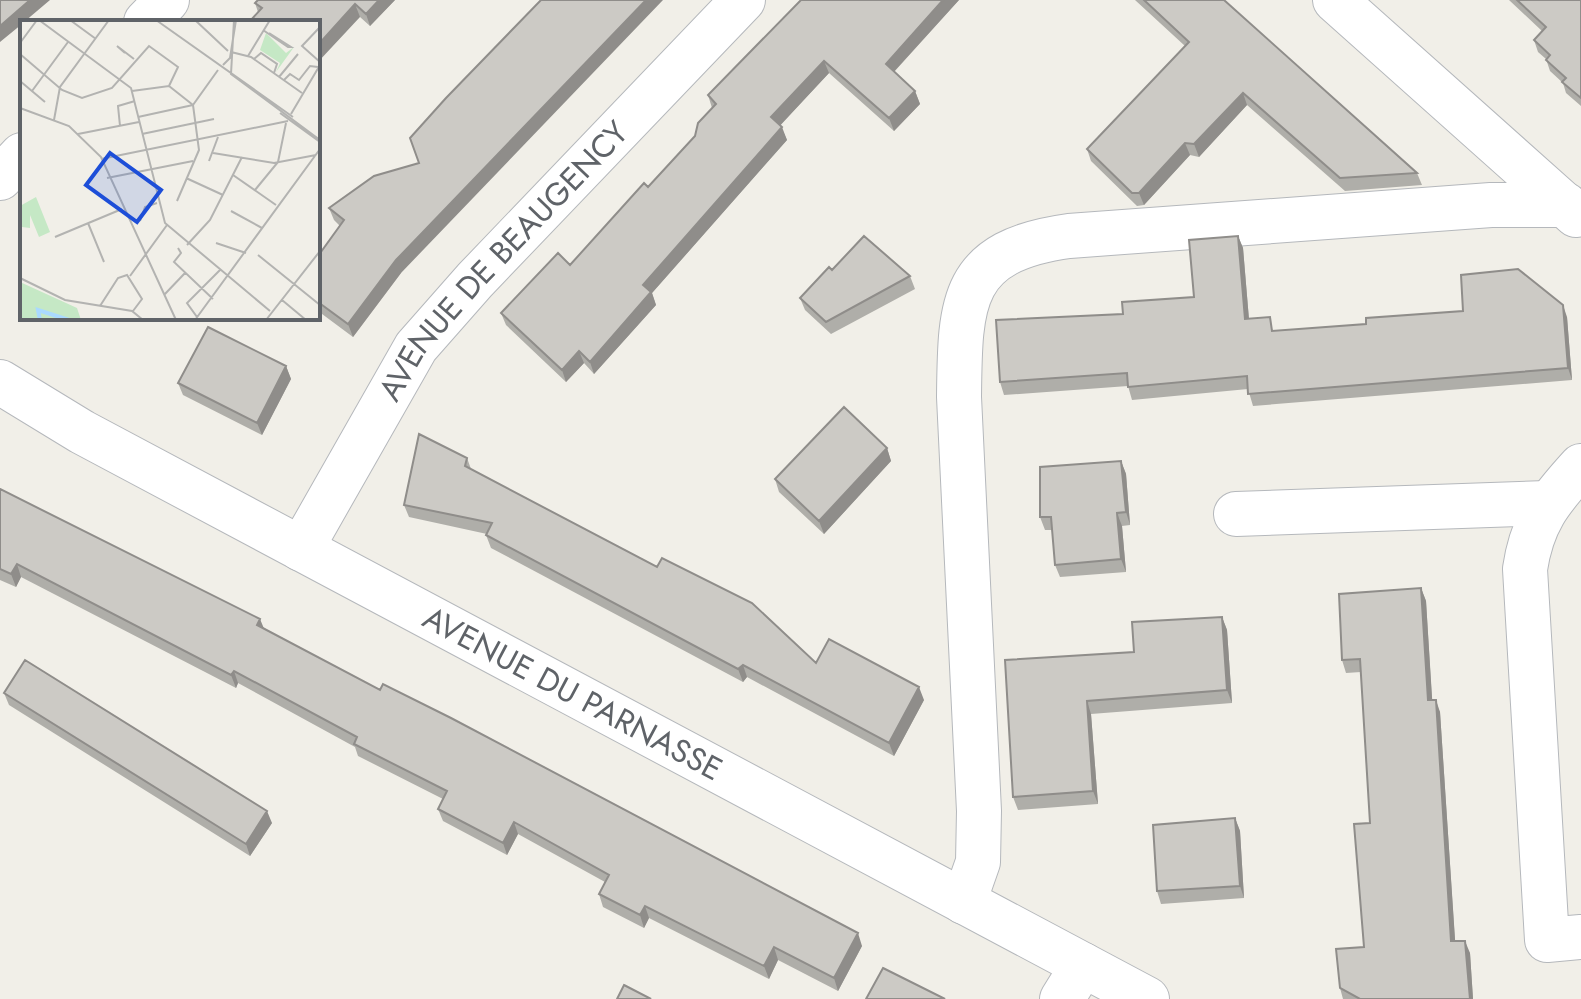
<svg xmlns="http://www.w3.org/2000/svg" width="1581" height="999" font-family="Jost,sans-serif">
<rect width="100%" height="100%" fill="#f1efe8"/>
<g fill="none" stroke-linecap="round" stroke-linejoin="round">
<!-- minor casing -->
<g stroke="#b5b8bc" stroke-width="46">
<g id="minor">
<path d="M1335 0 1576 215"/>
<path d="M146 22 167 0"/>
<path d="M0 178 22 155"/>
<path id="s1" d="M0 382 82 432 1147 999"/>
<path d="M1581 466C1549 501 1532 522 1525 569L1547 940 1581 937"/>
<path d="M1236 514 1547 503"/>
<path id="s2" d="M301 549 416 347 475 280 743 0"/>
<path d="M964 902 978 862 979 811 959 397C960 301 960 251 1069 236L1491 205H1566"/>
<path d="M1062 999 1083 965"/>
</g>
</g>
<!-- minor -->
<use href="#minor" stroke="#fff" stroke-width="44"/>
</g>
<!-- wall -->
<path fill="#afaea9" d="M258 0H395L370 26 360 17 258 12 255 3Z
M801 0H959L894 72 915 91 920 104 894 131 829 73 780 125 787 140 652 293 656 305 594 374 584 363 566 382 506 325 501 313 570 265 648 187 695 136 712 108 708 95Z
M1135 0H1224L1417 173 1422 185 1345 191 1247 105 1199 157 1190 155 1144 205 1137 206 1091 161 1087 149 1185 46Z
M1509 0H1581V106L1566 93 1563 83 1550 71 1546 59 1538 52 1534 40 1542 31Z
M446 98 401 273 353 337 318 311V256L340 226 334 220 329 208 419 163Z
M1238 236 1243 248 1249 319 1274 331 1567 317 1572 380 1253 406 1248 389 1132 400 1128 386 1004 395 1000 382 1123 314 1194 297Z
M832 270 910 276 915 289 831 334 805 310 800 298Z
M286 366 291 379 262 435 183 395 178 383Z
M887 448 891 461 824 534 779 492 775 479Z
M467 458 471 469 816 663 924 700 894 756 747 677 743 682 491 548 486 535 487 534 409 517 404 505Z
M1121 461 1126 474 1130 525 1122 526 1126 572 1060 577 1055 565 1052 530H1045L1040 517Z
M0 489 862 946 838 991 778 960 769 979 649 918 644 928 603 907 599 894 605 882 518 834 507 855 443 821 438 809 443 799 358 756 355 747 238 683 236 688 21 577 16 587 0 580Z
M1421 588 1426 601 1432 700 1440 712 1455 941 1470 953 1473 999H1343L1340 988 1364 947 1370 823 1361 672 1346 673 1342 660Z
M1222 617 1227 630 1232 703 1091 714 1098 804 1018 810 1013 797 1005 660 1134 652Z
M4 693 272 823 250 856 9 705Z
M1235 818 1240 831 1244 898 1161 904 1157 891Z"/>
<!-- shaded-wall -->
<path fill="#8f8d8a" d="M30 0H50L24 22H22V24L0 42V26Z
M379 0H395L370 26 366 14Z
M646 0H663L401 273 353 337 348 324 396 260Z
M943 0H959L890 76 886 64Z
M355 4 360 17 318 62V45Z
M824 61 829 73 776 130 771 117Z
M915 91 920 104 894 131 889 118Z
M1243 93 1247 105 1199 157 1194 144Z
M782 127 787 140 652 293 656 305 594 374 590 362 643 285Z
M1185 143 1190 155 1144 205 1139 193Z
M1238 236 1243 248 1250 332 1245 319Z
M1563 305 1567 317 1572 380 1568 368Z
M579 351 584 363 566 382 562 370Z
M286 366 291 379 262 435 257 423Z
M887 448 891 461 824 534 819 521Z
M1121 461 1126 474 1130 525 1126 512Z
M1117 513 1122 526 1126 572 1121 559Z
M17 564 21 577 16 587 11 574Z
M1421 588 1426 601 1433 713 1428 700Z
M1222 617 1227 630 1232 703 1227 690Z
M260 619 265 631 257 625Z
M743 665 747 677 743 682 738 669Z
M234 671 238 683 236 688 231 675Z
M919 687 924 700 894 756 889 743Z
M1436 700 1440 712 1456 954 1451 941Z
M1087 701 1091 714 1098 804 1093 791Z
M267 811 272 823 250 856 246 844Z
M1235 818 1240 831 1244 898 1240 886Z
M514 822 518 834 507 855 503 843Z
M645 906 649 918 644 928 640 915Z
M858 933 862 946 838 991 834 978Z
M1465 941 1470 953 1473 999H1470Z
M774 947 778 960 769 979 764 966Z"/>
<!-- building -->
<path fill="#cccac5" stroke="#8f8d8a" stroke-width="2" d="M0 0H30L0 26Z
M258 0H379L366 14 355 4 318 45V22H249L262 8 255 3Z
M541 0H646L396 260 348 324 318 302V256L344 220 329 208 374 176 419 163 410 138 446 98Z
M801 0H943L886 64 915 91 889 118 824 61 771 117 782 127 643 285 651 292 590 362 579 351 562 370 501 313 558 253 570 265 644 183 648 187 695 136 698 123 716 104 708 95Z
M1144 0H1224L1417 173 1340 178 1243 93 1194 144 1185 143 1139 193H1132L1087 149 1189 42Z
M1517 0H1581V98L1562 82 1566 78 1546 60 1550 55 1534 40 1546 27Z
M864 236 910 276 826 322 800 298 829 267 832 270Z
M1238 236 1245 319 1270 317 1272 331 1366 324V318L1463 311 1461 275 1518 269 1563 305 1568 368 1248 394 1247 376 1128 387 1127 373 1000 382 996 320 1123 314 1122 302 1194 297 1189 240Z
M208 327 286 366 257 423 178 383Z
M844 407 887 448 819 521 775 479Z
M419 434 467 458 465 466 657 567 662 558 752 603 816 663 829 639 919 687 889 743 743 665 738 669 486 535 492 523 404 505Z
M1121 461 1126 512 1117 513 1121 559 1055 565 1051 517H1040V467Z
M0 489 260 619 257 625 380 690 383 684 451 718 858 933 834 978 774 947 764 966 645 906 640 915 599 894 609 875 514 822 503 843 438 809 447 791 354 744 357 737 234 671 231 675 17 564 11 574 0 569Z
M1421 588 1428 700H1436L1451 941H1465L1470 999H1360L1340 988 1336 949 1364 947 1354 824 1370 823 1360 659 1342 660 1339 594Z
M1222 617 1227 690 1087 701 1093 791 1013 797 1005 660 1134 652 1132 622Z
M25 660 267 811 246 844 4 693Z
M1235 818 1240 886 1157 891 1153 825Z
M883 968 945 999H866Z
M624 985 651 999H617Z"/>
<g text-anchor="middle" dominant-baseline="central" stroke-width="7" stroke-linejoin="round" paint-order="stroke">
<!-- street labels -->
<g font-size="32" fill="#5f6368" stroke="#fff">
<text stroke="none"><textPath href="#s2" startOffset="354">AVENUE DE BEAUGENCY</textPath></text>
<text stroke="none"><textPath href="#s1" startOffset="652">AVENUE DU PARNASSE</textPath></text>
</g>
</g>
<!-- overview -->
<g transform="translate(20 20)">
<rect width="300" height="300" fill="#f1efe8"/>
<path d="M246 13 266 33 274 27 256 52 260 43 240 30ZM16 177 30 212 19 217 10 195V208L2 207 0 214V186ZM0 262 57 288 61 300H0Z" fill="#c5e8c5"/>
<path fill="none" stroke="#aadaff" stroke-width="4" d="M20 300 18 290 49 300"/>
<path fill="none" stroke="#b3b3b1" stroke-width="2" d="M19 0 111 68 145 203 250 291M50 0 76 19M136 0 273 97M175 0 208 31M214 0 211 54 300 120M300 7 282 26 300 42M243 10 268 27H271L249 13M0 23 17 0M211 32 231 37 282 73M105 33 97 26 114 39M0 34 42 70 62 78 92 68 129 26 158 47 149 66M228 36 250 0M234 39 241 33 257 44 254 53M203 45 210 38 216 0M259 57 278 34M264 60 270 54 279 60 290 46 298 47M0 61 25 82M12 71 48 22M112 71 149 66 173 85M0 88 49 106 81 137 156 300M260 93 300 122M271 94 300 45M118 97 173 85M34 100 40 67 89 0M100 106 98 86 115 81M58 114 119 102M122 114 194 99M193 133 254 143 296 135M81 139 268 101M189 141 198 117M213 155 256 185M87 158 173 141M166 158 203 175M235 170 258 142 266 103M157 181 179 130 173 85 198 50M211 191 242 208M120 201 125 187 137 183M68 203 84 242M35 217 102 189M196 223 226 233M167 225 190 200 222 137M158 228 161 233 154 242 193 279M238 235 300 285M110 256 147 205M0 258 45 280 112 291 123 300M144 275 165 253M262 280 286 300M80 286 98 258 107 255 122 279 113 291M177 297 167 283 200 250M175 300 300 129M246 300 300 231"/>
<path fill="#1d4ed8" fill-opacity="0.15" stroke="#1d4ed8" stroke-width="4" d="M90 133 141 170 117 202 66 165Z"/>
<rect width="300" height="300" fill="none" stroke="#5f6368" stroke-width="4"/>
</g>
</svg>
